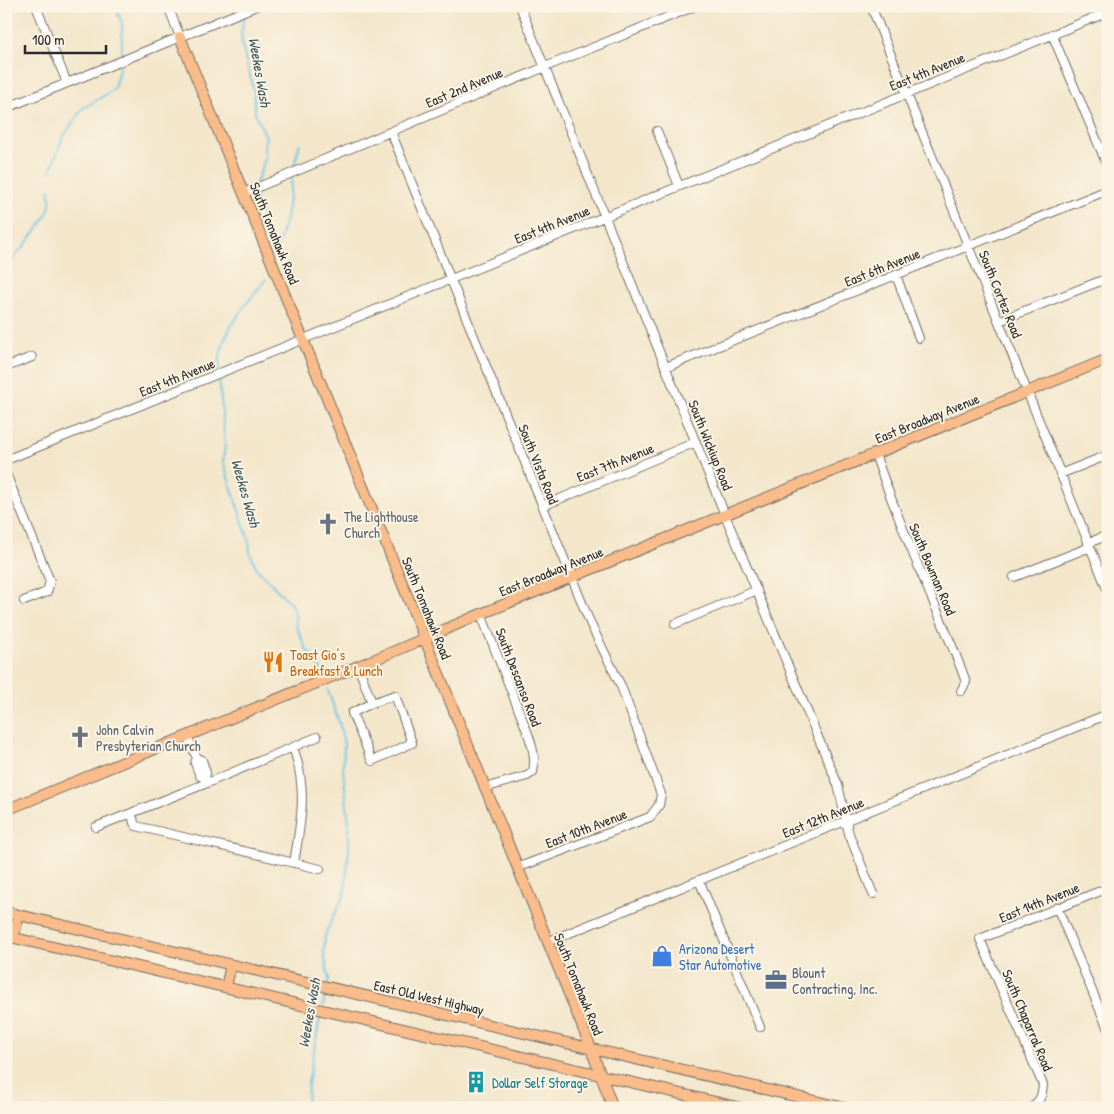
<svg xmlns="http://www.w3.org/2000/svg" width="1114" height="1114" font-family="'Patrick Hand',sans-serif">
<rect width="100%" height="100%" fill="#fcf5e5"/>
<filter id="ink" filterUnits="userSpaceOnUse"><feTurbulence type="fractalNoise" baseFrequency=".02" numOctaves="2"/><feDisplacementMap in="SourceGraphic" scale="10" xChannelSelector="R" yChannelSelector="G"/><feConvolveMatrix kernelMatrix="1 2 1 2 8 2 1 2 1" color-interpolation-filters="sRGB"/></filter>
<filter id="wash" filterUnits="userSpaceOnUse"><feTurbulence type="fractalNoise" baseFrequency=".0096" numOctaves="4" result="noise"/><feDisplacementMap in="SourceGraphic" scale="20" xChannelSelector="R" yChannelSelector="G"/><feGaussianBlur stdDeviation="1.12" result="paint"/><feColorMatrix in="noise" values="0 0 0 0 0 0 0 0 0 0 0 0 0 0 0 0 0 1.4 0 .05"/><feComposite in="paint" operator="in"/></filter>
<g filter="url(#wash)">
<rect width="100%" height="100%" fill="#f3e6cb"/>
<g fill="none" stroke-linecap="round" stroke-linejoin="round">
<!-- stream -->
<path stroke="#65c3e3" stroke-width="2" d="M115 6 122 23V58
M245 13 241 34 243 49 254 91 255 113 266 137 264 149 266 156 256 184
M293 170 300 143
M50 172 63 137 82 109 107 94 114 88 120 65
M256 191V198L266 226
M276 252 286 219 292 177
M6 265C17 256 45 222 49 209 51 202 50 195 49 189
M219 372C217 335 245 306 266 279
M219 377 225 444 223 462 249 541 250 553 257 569 290 603 295 613 296 625 307 651 315 658 322 674
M328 984 329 979 324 954 325 936 330 923 344 896 349 852V824L343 769 344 744 340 726 328 690
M323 1006 326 991
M307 1108 308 1083 321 1013"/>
</g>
</g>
<g filter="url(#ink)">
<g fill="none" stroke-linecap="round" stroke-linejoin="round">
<!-- minor casing -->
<g stroke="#716c63" stroke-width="10">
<path id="minor" d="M36 6 67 83
M168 6 180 37
M520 6 725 515 838 785 849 834 873 894
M871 6 1108 591
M1052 34 1108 167
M6 108 256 6
M657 131 679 186
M391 132 591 625 621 686 661 794 659 805 650 817 517 868
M244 193 545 67 695 6
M896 275 919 338
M999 321 1108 278
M6 367 32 357
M666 367 1108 190
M875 454C893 506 914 557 936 608 946 632 957 656 966 682L961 691
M6 460 1108 12
M6 474 50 581 47 592 24 601
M1060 474 1108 455
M543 506 696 442
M1088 543 1108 535
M1014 577 1090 547
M481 614 527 731C532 745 536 757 533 772L527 776 484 788
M675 624 757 590
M358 666 372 703
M395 695 412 743 372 761 352 713 372 703Z
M187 736 197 758 202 760 206 773 205 778 200 776 195 763 197 758
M293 747C308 790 301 820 294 863
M207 783 317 737
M132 813 134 823 136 826 320 869
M96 827 207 783 205 778
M699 880 760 1027
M1057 907 1108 1029
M547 942 1108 714
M41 1108 45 1106 46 1108
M1031 1108C1040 1101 1042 1096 1043 1085L980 939 1108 888"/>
</g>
<!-- major casing -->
<g stroke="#716c63" stroke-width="12">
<path id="major" d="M180 37 587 1038 613 1108
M6 810 395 651 481 614 1108 359
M6 912 845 1108
M6 936 741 1108
M13 938 19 915
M226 987 231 965"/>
</g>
<!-- minor -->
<use href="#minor" stroke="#fff" stroke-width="8"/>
<!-- major -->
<use href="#major" stroke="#f9bc8a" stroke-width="10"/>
</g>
</g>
<!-- icons -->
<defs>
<g id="church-bare" transform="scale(1.725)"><path d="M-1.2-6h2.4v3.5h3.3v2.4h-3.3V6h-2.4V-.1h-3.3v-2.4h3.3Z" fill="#6b7280" stroke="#fcf5e5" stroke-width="2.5" paint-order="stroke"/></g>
<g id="restaurant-bare" transform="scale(1.725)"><path d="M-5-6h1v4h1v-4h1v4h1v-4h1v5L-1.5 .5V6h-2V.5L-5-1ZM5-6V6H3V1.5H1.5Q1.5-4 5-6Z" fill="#e8710a" stroke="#fcf5e5" stroke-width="2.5" paint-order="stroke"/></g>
<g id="shop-bare" transform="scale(1.725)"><path d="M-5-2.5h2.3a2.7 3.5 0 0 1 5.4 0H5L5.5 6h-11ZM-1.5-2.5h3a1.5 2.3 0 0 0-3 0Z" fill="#3f7fe0" stroke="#fcf5e5" stroke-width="2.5" paint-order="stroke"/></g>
<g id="office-bare" transform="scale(1.725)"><path d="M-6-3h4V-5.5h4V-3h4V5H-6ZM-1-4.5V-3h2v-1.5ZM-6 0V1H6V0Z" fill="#5c6f8a" stroke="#fcf5e5" stroke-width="2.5" paint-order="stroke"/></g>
<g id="building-bare" transform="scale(1.725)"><path d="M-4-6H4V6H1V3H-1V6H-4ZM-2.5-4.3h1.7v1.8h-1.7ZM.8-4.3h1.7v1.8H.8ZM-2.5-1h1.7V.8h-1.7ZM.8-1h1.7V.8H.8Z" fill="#0f9aa8" stroke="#fcf5e5" stroke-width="2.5" paint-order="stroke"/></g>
</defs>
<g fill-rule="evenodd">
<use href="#church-bare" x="328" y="524"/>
<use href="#restaurant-bare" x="273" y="662"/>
<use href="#church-bare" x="80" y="737"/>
<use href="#shop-bare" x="662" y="956"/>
<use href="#office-bare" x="776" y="980"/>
<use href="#building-bare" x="476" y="1082"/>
</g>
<g text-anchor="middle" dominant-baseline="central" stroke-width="4" stroke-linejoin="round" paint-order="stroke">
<!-- street labels -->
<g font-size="14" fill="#2b2b2b" stroke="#fcf5e5">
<text transform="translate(927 71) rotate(-22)">East 4th Avenue</text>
<text transform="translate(464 87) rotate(-23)">East 2nd Avenue</text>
<text transform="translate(552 224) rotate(-22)">East 4th Avenue</text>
<text transform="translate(275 233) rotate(68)">South Tomahawk Road</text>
<text transform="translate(882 267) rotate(-22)">East 6th Avenue</text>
<text transform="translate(1001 294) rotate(68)">South Cortez Road</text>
<text transform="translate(177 377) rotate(-22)">East 4th Avenue</text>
<text transform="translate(927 418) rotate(-22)">East Broadway Avenue</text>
<text transform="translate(711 445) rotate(68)">South Wickiup Road</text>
<text transform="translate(615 462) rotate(-22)">East 7th Avenue</text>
<text transform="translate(539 464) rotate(68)">South Vista Road</text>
<text transform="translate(933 569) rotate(67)">South Bowman Road</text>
<text transform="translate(551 571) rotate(-22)">East Broadway Avenue</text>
<text transform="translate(427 608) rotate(68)">South Tomahawk Road</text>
<text transform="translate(519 677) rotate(69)">South Descanso Road</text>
<text transform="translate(823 817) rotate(-22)">East 12th Avenue</text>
<text transform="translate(586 828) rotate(-21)">East 10th Avenue</text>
<text transform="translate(1039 902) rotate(-22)">East 14th Avenue</text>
<text transform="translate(579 984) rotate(68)">South Tomahawk Road</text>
<text transform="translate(429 997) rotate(13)">East Old West Highway</text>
<text transform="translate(1028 1020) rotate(67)">South Chaparral Road</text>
</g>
<!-- worship labels -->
<g font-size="14" fill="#5b616d" stroke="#fcf5e5" text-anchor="start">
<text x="344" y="516">The Lighthouse<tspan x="344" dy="16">Church</tspan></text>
<text x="96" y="729">John Calvin<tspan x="96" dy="16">Presbyterian Church</tspan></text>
</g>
<!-- food labels -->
<g font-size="14" fill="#c56008" stroke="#fcf5e5" text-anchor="start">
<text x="290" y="654">Toast Gio’s<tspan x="290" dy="16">Breakfast &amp; Lunch</tspan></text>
</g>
<!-- shop labels -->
<g font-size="14" fill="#366cbe" stroke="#fcf5e5" text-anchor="start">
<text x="679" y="948">Arizona Desert<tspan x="679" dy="16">Star Automotive</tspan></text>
</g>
<!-- service labels -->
<g font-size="14" fill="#4e5e75" stroke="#fcf5e5" text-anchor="start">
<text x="792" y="972">Blount<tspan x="792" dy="16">Contracting, Inc.</tspan></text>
</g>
<!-- culture labels -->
<g font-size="14" fill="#0d838f" stroke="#fcf5e5" text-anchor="start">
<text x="492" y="1082">Dollar Self Storage</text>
</g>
<!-- water labels -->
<g font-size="15" font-style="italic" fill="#3c5962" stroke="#fcf5e5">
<text transform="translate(260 72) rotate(80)">Weekes Wash</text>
<text transform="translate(246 493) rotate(74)">Weekes Wash</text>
<text transform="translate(309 1013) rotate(-80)">Weekes Wash</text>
</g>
</g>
<!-- margin -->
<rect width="1114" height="1114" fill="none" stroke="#fcf5e5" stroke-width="25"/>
<!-- scale -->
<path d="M25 45v8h81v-8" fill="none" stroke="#2b2b2b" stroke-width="2.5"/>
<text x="32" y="45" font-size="15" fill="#2b2b2b" stroke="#fcf5e5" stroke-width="4" paint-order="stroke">100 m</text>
</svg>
